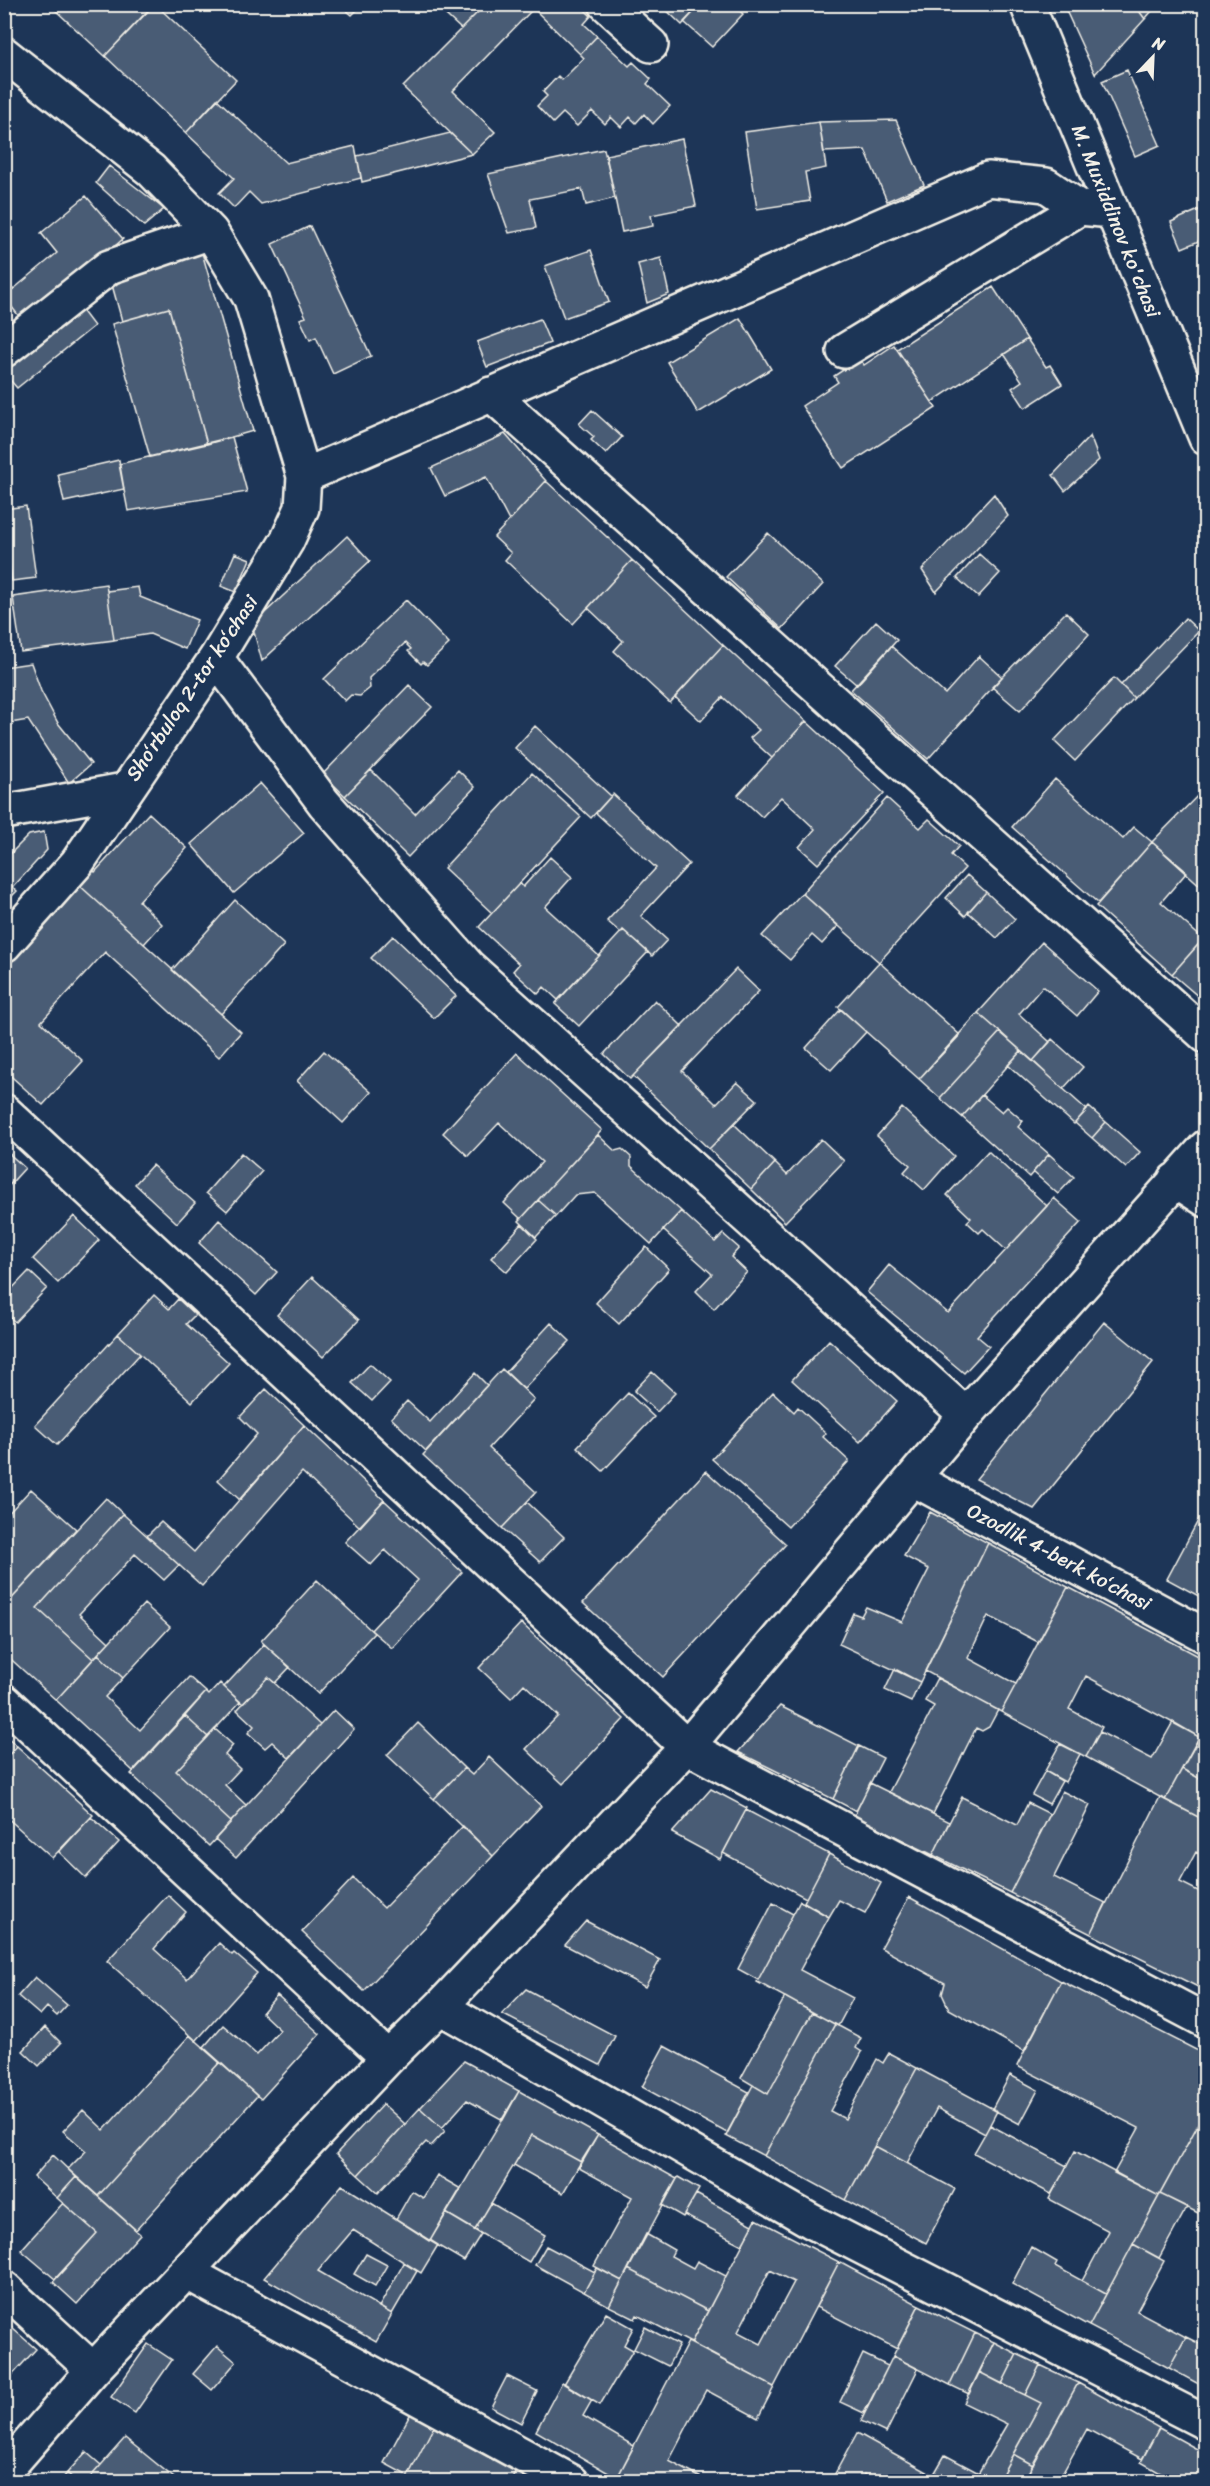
<svg xmlns="http://www.w3.org/2000/svg" width="1210" height="2486" font-family="Sriracha,sans-serif">
<rect width="100%" height="100%" fill="#1d3557"/>
<filter id="ink" filterUnits="userSpaceOnUse"><feTurbulence type="fractalNoise" baseFrequency=".0167" numOctaves="2"/><feDisplacementMap in="SourceGraphic" scale="12" xChannelSelector="R" yChannelSelector="G"/><feConvolveMatrix kernelMatrix="1 2 1 2 8 2 1 2 1" color-interpolation-filters="sRGB"/></filter>
<g filter="url(#ink)">
<!-- building -->
<path fill="#485b74" stroke="#f4f1e8" stroke-width="1.5" fill-rule="evenodd" d="M58 4H154L105 56 54 9Z
M155 4 236 80 186 133 105 56Z
M339 4H363L352 15Z
M434 4H486L461 29Z
M486 4H542L536 11 533 9 453 91 495 132 472 154 403 87Z
M542 4H564L568 9 572 4H579L591 16 584 24 597 36 580 54 536 11Z
M660 4H701L682 25Z
M701 4H733L743 14 712 47 684 22Z
M1063 4H1134L1145 19 1095 74Z
M1134 4H1158L1145 19Z
M597 36 629 66 633 62 651 79 647 84 670 106 653 124 644 114 636 123 630 117 621 127 611 117 605 124 592 111 577 126 563 113 553 123 537 106 547 96 543 92 558 76 562 80 584 58 580 54Z
M1127 70 1160 145 1135 156 1102 81Z
M217 99 286 163 355 146 361 178 261 204 249 192 234 208 219 193 234 178 186 133Z
M896 120 924 185 887 201 865 150 824 152 819 122Z
M819 122 826 168 805 172 810 201 757 209 745 132Z
M450 133 472 154 362 182 357 156Z
M682 139 696 206 651 215 653 226 622 232 606 155Z
M604 149 615 198 586 205 582 189 530 199 536 228 509 233 488 174Z
M109 166 164 209 144 226 96 183Z
M86 196 123 239 25 324 4 297 57 253 41 233Z
M1206 207V238L1182 248 1171 222Z
M310 226 371 356 333 374 316 337 310 340 300 319 306 317 272 244Z
M201 249 253 431 207 444 169 308 122 321 109 274Z
M591 250 609 302 564 318 545 266Z
M661 258 669 294 647 303 638 264Z
M993 287 1027 339 932 402 897 349Z
M78 305 94 326 17 388 4 373V363Z
M169 308 207 444 150 457 112 324Z
M740 318 771 369 698 413 667 362Z
M540 319 550 343 487 367 477 342Z
M1027 339 1046 367 1050 365 1062 384 1025 408 1012 388 1022 381 1004 354Z
M894 345 936 408 843 468 802 406 838 382 834 376 860 359 864 365Z
M592 410 622 437 606 454 591 440 594 437 579 424Z
M505 434 546 481 509 521 486 477 445 496 431 468Z
M1090 436 1099 460 1065 491 1053 475Z
M232 437 247 492 128 511 119 464Z
M119 460 124 489 64 502 58 474Z
M546 481 632 560 573 624 505 560 511 553 494 537Z
M994 494 1008 516 936 592 922 570Z
M26 506 36 578 12 581 4 528V509Z
M768 533 823 584 782 629 726 577Z
M347 536 370 561 262 661 252 625Z
M235 553 250 559 236 592 221 586Z
M979 554 1000 573 978 597 957 578Z
M632 560 723 645 670 703 614 651 623 641 588 608Z
M106 584 114 640 21 652 13 597Z
M138 587 140 597 197 620 185 649 150 634 114 640 107 591Z
M406 600 449 644 427 665 423 662 421 664 408 651 411 649 405 643 369 678 370 688 360 696 351 695 345 701 324 679Z
M1066 612 1089 634 1020 711 992 687Z
M1185 618 1199 631 1134 698 1121 685Z
M876 621 897 640 857 685 835 666Z
M723 645 806 721 772 758 750 738 759 730 723 697 701 721 675 697Z
M891 646 945 694 979 656 1002 677 928 759 851 690Z
M31 663 41 691 58 723 91 764 69 783 28 720 4 724V667Z
M1114 678 1134 698 1075 761 1054 741Z
M409 685 432 707 345 796 323 774Z
M806 721 884 793 818 864 799 847 815 829 781 797 762 817 738 795Z
M535 726 611 796 591 818 515 748Z
M371 770 415 814 458 770 475 787 408 857 345 796Z
M532 773 581 817 492 913 444 868Z
M1055 779 1123 839 1134 827 1152 842 1098 903 1012 827Z
M260 783 304 833 234 893 191 844Z
M1206 787V887L1204 889 1152 842Z
M613 794 689 864 641 916 667 940 652 956 623 930 621 933 607 921 656 868 596 813Z
M887 798 920 828 929 819 959 846 951 855 965 868 879 962 802 893Z
M149 813 187 848 139 901 162 924 144 944 78 884 92 870 95 872Z
M44 832 47 850 13 887 4 879V860L29 835Z
M1152 842 1187 872 1161 902 1203 939 1172 974 1096 906Z
M550 857 572 877 545 907 599 956 558 1000 544 987 538 994 513 971 519 964 479 927 520 883 523 887Z
M967 875 986 892 965 916 946 898Z
M4 879 17 891 4 904Z
M78 884 241 1032 219 1057 105 952 41 1022 83 1061 43 1105 4 1070V965Z
M986 892 1015 919 997 938 968 912Z
M802 893 838 926 822 944 812 935 790 960 762 936Z
M235 900 284 945 221 1014 172 970Z
M623 930 648 952 579 1026 555 1004Z
M393 936 456 996 434 1018 371 958Z
M1206 936V1003L1172 974Z
M1042 942 1098 991 1077 1016 1043 986 1019 1014 1050 1042 1033 1061 978 1013Z
M879 962 960 1035 919 1079 838 1007Z
M736 969 759 991 682 1071 716 1104 737 1082 757 1100 709 1149 633 1076Z
M655 1000 682 1026 630 1079 604 1054Z
M841 1009 866 1032 831 1070 806 1048Z
M978 1013 1000 1032 940 1098 919 1079Z
M1000 1032 1021 1051 962 1117 940 1098Z
M1052 1039 1083 1067 1063 1089 1033 1061Z
M324 1051 371 1092 343 1123 297 1081Z
M1021 1051 1087 1110 1074 1124 1008 1065Z
M517 1053 602 1130 521 1219 504 1203 542 1162 499 1123 468 1156 443 1133Z
M982 1095 1002 1112 1007 1107 1023 1121 1018 1127 1049 1154 1029 1177 962 1117Z
M1089 1107 1106 1122 1092 1138 1075 1123Z
M902 1108 954 1156 924 1190 904 1172 910 1165 877 1136Z
M1106 1122 1140 1152 1126 1168 1092 1138Z
M734 1124 775 1163 751 1189 709 1149Z
M598 1135 615 1151 622 1149 631 1157V1166L681 1211 651 1244 595 1193 575 1195 556 1216 538 1200Z
M821 1139 844 1161 785 1222 751 1189 775 1163 787 1175Z
M4 1149 25 1168 4 1191Z
M988 1151 1047 1206 1006 1250 983 1229 979 1233 967 1222 971 1218 947 1195Z
M241 1153 262 1171 227 1211 206 1193Z
M1049 1154 1074 1177 1058 1194 1033 1172Z
M152 1165 195 1203 177 1223 135 1184Z
M1054 1198 1081 1222 977 1336 989 1346 964 1373 867 1292 889 1265 948 1313Z
M538 1200 556 1216 536 1237 519 1221Z
M681 1211 715 1242 723 1234 739 1248 731 1257 747 1272 714 1309 696 1291 712 1274 663 1230Z
M74 1216 99 1240 58 1283 33 1259Z
M219 1220 277 1272 256 1295 199 1243Z
M522 1224 537 1239 507 1272 491 1258Z
M646 1247 669 1269 619 1324 596 1303Z
M29 1271 47 1288 15 1322 4 1312V1297Z
M312 1277 359 1320 323 1357 277 1315Z
M154 1295 169 1309 178 1299 195 1315 186 1324 229 1363 192 1402 118 1334Z
M1104 1322 1153 1362 1034 1509 976 1479Z
M551 1323 570 1341 524 1389 506 1372Z
M118 1334 140 1354 57 1445 35 1425Z
M829 1340 897 1401 860 1442 792 1380Z
M370 1364 390 1382 372 1401 352 1383Z
M502 1369 534 1399 489 1448 536 1492 502 1528 423 1455Z
M652 1372 675 1393 657 1412 634 1391Z
M475 1373 487 1385 426 1451 391 1418 407 1401 430 1422Z
M266 1389 304 1425 240 1500 218 1480 257 1434 240 1417Z
M773 1392 794 1412 798 1407 826 1433 823 1437 849 1461 788 1527 712 1459Z
M628 1393 654 1417 603 1471 577 1447Z
M304 1425 384 1500 360 1527 302 1472 202 1586 147 1536 161 1522 194 1552Z
M706 1471 786 1544 663 1677 583 1603Z
M31 1489 76 1529 4 1607V1518Z
M106 1498 123 1514 37 1608 93 1659 56 1700 4 1653V1607Z
M384 1500 462 1572 392 1648 371 1630 418 1580 385 1550 371 1565 345 1542Z
M527 1502 564 1537 540 1562 502 1528Z
M930 1512 988 1543 920 1682 839 1644 853 1613 861 1616 866 1607 902 1622 929 1569 904 1556Z
M123 1514 179 1565 164 1580 135 1554 79 1614 109 1642 93 1659 37 1608Z
M1200 1517 1206 1520V1600L1167 1579Z
M988 1543 1068 1587 1038 1642 988 1616 968 1658 1016 1684 1001 1712 925 1671Z
M317 1580 374 1633 318 1694 261 1641Z
M1068 1587 1206 1660V1725L1199 1737 1086 1676 1069 1709 1102 1727 1086 1757 1001 1712Z
M144 1604 170 1627 123 1678 98 1654Z
M521 1623 624 1719 563 1784 526 1749 558 1716 524 1684 511 1698 479 1668Z
M264 1644 290 1667 275 1683 268 1677 243 1704 224 1687Z
M98 1654 123 1678 105 1697 140 1730 189 1677 206 1692 133 1771 56 1700Z
M895 1669 920 1682 911 1702 885 1690Z
M268 1677 320 1725 289 1758 272 1742 265 1748 248 1733 254 1726 237 1710Z
M937 1678 998 1710 989 1727 982 1731 976 1728 933 1814 889 1792 934 1706 925 1701Z
M220 1683 240 1702 208 1737 185 1716 206 1692 209 1695Z
M780 1706 859 1746 833 1799 738 1752Z
M334 1710 354 1729 236 1858 215 1839Z
M185 1716 208 1737 176 1771 231 1822 209 1846 131 1774Z
M1173 1722 1199 1737 1165 1800 1086 1757 1100 1732 1152 1759Z
M418 1723 464 1768 434 1799 387 1755Z
M1206 1726V1782L1182 1769Z
M215 1729 233 1745 225 1755 240 1769 225 1785 246 1805 231 1822 176 1771Z
M4 1734 17 1746 4 1760Z
M1060 1744 1080 1754 1065 1782 1045 1771Z
M17 1746 93 1815 52 1858 4 1815V1760Z
M859 1746 883 1758 856 1811 833 1799Z
M489 1757 541 1806 493 1856 434 1799 464 1768 472 1775Z
M1182 1769 1206 1782V1821L1165 1800Z
M1045 1771 1062 1781 1049 1804 1032 1795Z
M870 1783 949 1822 933 1855 854 1816Z
M711 1789 747 1808 720 1859 672 1833Z
M1062 1791 1090 1805 1054 1877 1106 1903 1091 1934 1010 1893Z
M962 1797 1017 1825 1028 1803 1050 1814 1010 1893 933 1855Z
M1160 1797 1206 1821V1857L1196 1852 1180 1882 1206 1895V1991L1091 1934Z
M746 1810 829 1854 806 1898 723 1853Z
M91 1817 119 1842 86 1878 59 1852Z
M463 1826 493 1856 364 1991 302 1932 353 1878 384 1908Z
M829 1854 881 1883 865 1913 839 1900 829 1917 804 1902Z
M168 1895 186 1912 154 1949 187 1979 219 1943 232 1955 234 1953 257 1973 196 2041 107 1961Z
M909 1897 1061 1981 1024 2051 949 2009 942 1994 945 1983 881 1948Z
M800 1901 829 1917 800 1970 853 1998 838 2026 757 1982Z
M773 1903 793 1914 758 1980 738 1969Z
M586 1921 660 1960 645 1987 565 1945Z
M35 1977 67 2005 57 2016 47 2007 40 2015 18 1996Z
M1061 1981 1206 2055V2110L1159 2196 1114 2173 1139 2128 1017 2066Z
M526 1989 615 2036 600 2065 502 2014Z
M277 1995 320 2034 261 2099 203 2048 223 2025 257 2055 280 2030 262 2013Z
M785 1997 812 2012 768 2094 741 2078Z
M812 2012 835 2024 764 2156 726 2136 753 2085 768 2094Z
M835 2024 861 2038 856 2048 862 2052 830 2111 845 2119 877 2059 883 2063 889 2053 917 2068 845 2200 764 2156Z
M45 2027 61 2043 39 2066 23 2051Z
M190 2035 220 2062 98 2196 68 2169 86 2151 63 2131 83 2110 104 2130Z
M664 2046 749 2092 727 2133 642 2087Z
M464 2061 519 2091 503 2120 467 2100 442 2128 420 2108Z
M220 2062 257 2096 136 2230 98 2196Z
M917 2068 997 2111 985 2134 937 2108 907 2163 875 2146Z
M1010 2075 1038 2090 1020 2124 992 2109Z
M519 2091 598 2135 581 2162 532 2135 475 2230 446 2213Z
M383 2104 405 2124 358 2175 336 2154Z
M420 2108 445 2131 431 2146 426 2142 378 2193 358 2175Z
M1206 2110V2217L1160 2194Z
M990 2125 1067 2166 1051 2194 974 2153Z
M532 2135 581 2162 563 2193 514 2165Z
M598 2135 677 2179 622 2281 594 2266 632 2197 579 2168Z
M875 2146 955 2189 926 2243 845 2200Z
M1075 2151 1159 2196 1106 2294 1082 2281 1109 2231 1049 2199Z
M53 2155 76 2177 57 2198 34 2177Z
M437 2175 461 2189 430 2241 396 2219 412 2191 423 2198Z
M76 2177 140 2234 77 2304 53 2282 97 2233 57 2198Z
M678 2177 699 2189 683 2217 662 2205Z
M342 2185 438 2245 421 2273 353 2230 318 2271 392 2314 376 2342 264 2278Z
M696 2194 753 2225 742 2245 684 2215Z
M1160 2194 1187 2207 1159 2258 1133 2244Z
M63 2203 97 2233 55 2279 21 2250Z
M491 2203 545 2235 529 2262 475 2230Z
M446 2213 481 2234 464 2261 430 2241Z
M756 2219 839 2262 774 2387 691 2343ZM770 2270 794 2282 761 2344 738 2332Z
M646 2234 674 2250 671 2256 693 2268 697 2261 726 2276 708 2311 628 2269Z
M1133 2244 1164 2261 1137 2311 1186 2337 1169 2368 1089 2326Z
M546 2246 595 2272 584 2292 535 2265Z
M1031 2247 1057 2262 1055 2266 1106 2294 1089 2326 1012 2284Z
M366 2254 387 2265 375 2286 354 2274Z
M839 2262 919 2305 897 2349 816 2307Z
M404 2263 417 2271 392 2314 379 2307Z
M597 2268 622 2281 609 2306 584 2292Z
M628 2269 708 2311 691 2343 637 2315 635 2319 609 2306Z
M919 2305 975 2333 950 2385 893 2356Z
M606 2313 633 2328 624 2345 633 2350 600 2405 564 2384Z
M4 2321 36 2349 4 2384Z
M645 2327 679 2345 668 2366 634 2349Z
M975 2333 994 2342 969 2394 950 2385Z
M1186 2337 1206 2347V2388L1169 2368Z
M688 2342 774 2387 758 2418 706 2390 669 2461 709 2482H628L618 2476Z
M994 2342 1017 2354 1002 2384 979 2372Z
M148 2344 172 2360 135 2413 111 2397Z
M217 2346 236 2362 212 2390 193 2374Z
M863 2354 888 2366 864 2413 840 2402Z
M1017 2354 1040 2365 1025 2395 1002 2384Z
M893 2356 918 2369 886 2433 861 2421Z
M1040 2365 1078 2383 1033 2465 1013 2454 1041 2403 1025 2395Z
M979 2372 1041 2403 998 2482H973L1007 2424 964 2403Z
M507 2376 537 2391 521 2423 491 2407Z
M562 2382 592 2400 583 2416 634 2446 617 2478 536 2431Z
M1078 2383 1159 2428 1142 2459 1087 2429 1060 2478 1068 2482H1023Z
M411 2413 434 2426 408 2476 384 2463Z
M434 2426 516 2470 510 2482H405Z
M1159 2428 1206 2454V2482H1176L1141 2462Z
M857 2433 931 2474 926 2482H878L864 2474 860 2482 831 2481Z
M125 2438 179 2482H131L126 2478 123 2482H86Z
M86 2452 101 2465 86 2482H77L67 2473Z
M1013 2454 1033 2465 1023 2482H998Z
M945 2455 979 2473 973 2482H947L934 2474Z
M516 2470 538 2482H510Z
M67 2473 77 2482H60Z"/>
<g fill="none" stroke-linecap="round" stroke-linejoin="round">
<!-- minor casing -->
<g stroke="#f4f1e8" stroke-width="38">
<path id="minor" d="M606 4 651 45
M1027 4 1206 438
M4 54 151 170 211 232 251 299 304 476 302 508 287 541 216 658 77 863 4 945
M4 350 109 267 211 232
M844 351 1080 208
M491 394 1206 1036
M304 476 988 179 1046 185 1080 208 1112 211
M216 658 324 803 468 966 966 1415
M4 812 124 790
M4 1111 687 1747 1206 2021
M1175 1180 1206 1200
M913 1479 1206 1636
M4 1701 388 2058
M440 2007 811 2221 1206 2423
M186 2272 572 2482
M4 2288 93 2370
M4 2472 93 2370 388 2058 440 2007 687 1747 966 1415 1206 1147"/>
</g>
<!-- minor -->
<use href="#minor" stroke="#1d3557" stroke-width="33"/>
</g>
</g>
<g text-anchor="middle" dominant-baseline="central" stroke-width="5" stroke-linejoin="round" paint-order="stroke">
<!-- street labels -->
<g font-size="20" fill="#f4f1e8" stroke="#1d3557">
<text transform="translate(1116 221) rotate(68)">M. Muxiddinov ko'chasi</text>
<text transform="translate(192 688) rotate(-56)">Shoʻrbuloq 2-tor koʻchasi</text>
<text transform="translate(1059 1557) rotate(28)">Ozodlik 4-berk koʻchasi</text>
</g>
</g>
<!-- margin -->
<rect width="1210" height="2486" fill="none" stroke="#1d3557" stroke-width="24"/>
<rect x="12" y="12" width="1186" height="2462" fill="none" stroke="#f4f1e8" stroke-width="2" filter="url(#ink)"/>
<!-- north arrow -->
<g transform="translate(1153 57) rotate(23)" stroke="#1d3557" stroke-width="4.5" paint-order="stroke">
<path d="M0-4.5L10 22L0 15L-10 22Z" fill="#f4f1e8"/>
<text y="-9" font-size="16" font-weight="bold" text-anchor="middle" fill="#f4f1e8">N</text>
</g>
</svg>
